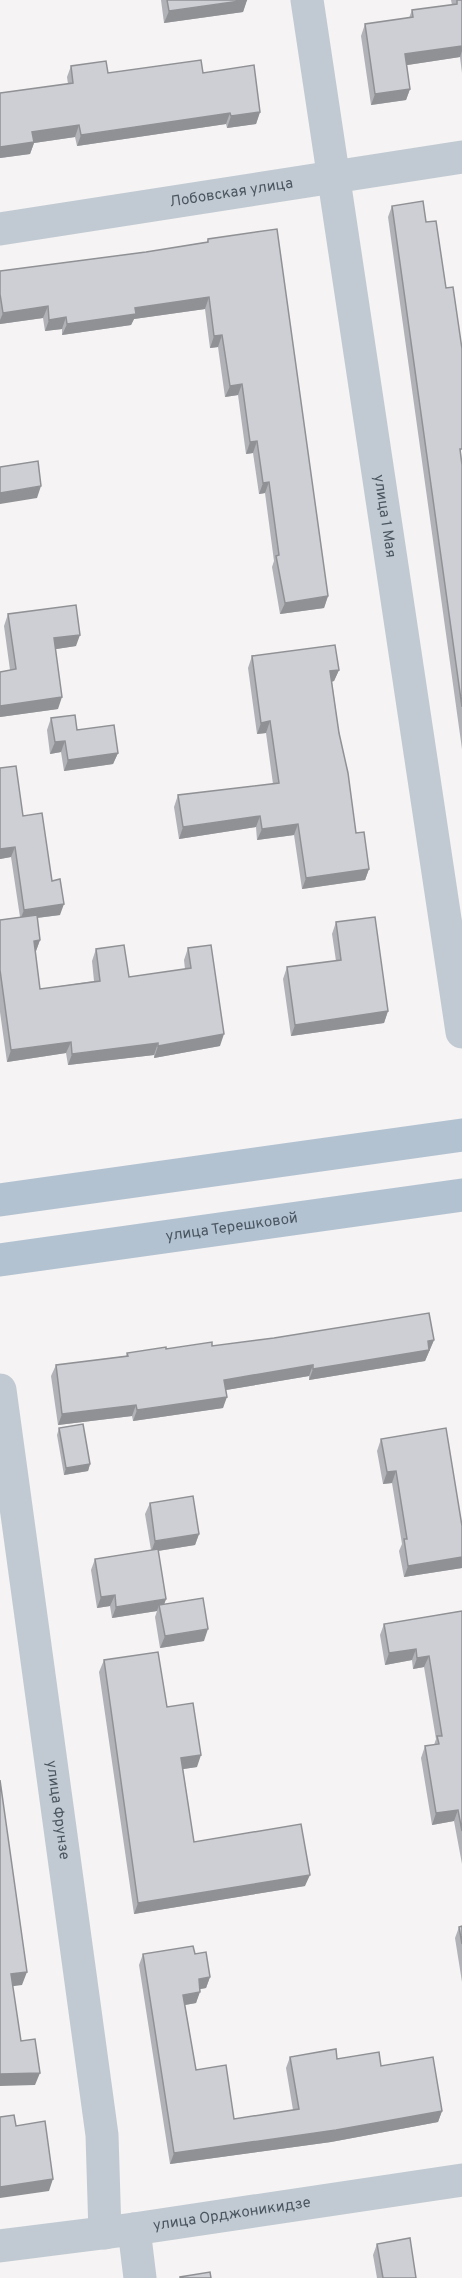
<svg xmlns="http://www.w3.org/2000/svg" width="462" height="2278" font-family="Overpass,sans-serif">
<rect width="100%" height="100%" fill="#f5f3f3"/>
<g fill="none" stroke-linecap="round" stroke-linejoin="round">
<!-- street -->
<g stroke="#c1cad2" stroke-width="33">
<path id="s1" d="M307 0 462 1032"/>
<path id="s2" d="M0 229 462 157"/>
<path id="s3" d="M0 1390 102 2135 105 2233"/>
<path d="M134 2229 140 2278"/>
<path id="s4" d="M0 2246 134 2229 462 2180"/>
</g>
<!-- primary -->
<g stroke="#b3c2d1" stroke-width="33">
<path d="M0 1200 462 1135"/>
<path id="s5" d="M0 1260 462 1195"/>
</g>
</g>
<!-- wall -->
<path fill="#b0b2b7" d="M161 0H247L243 12 164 23Z
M451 0H462V73L460 57 407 65 410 89 406 100 371 105 361 36 365 24 409 18 412 10 452 5Z
M71 66 108 73H203L260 112 256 124 227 128 226 124 77 146 75 137 34 143 30 154 0 158V93L68 84 67 77Z
M392 206 426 222 446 288 462 465V749L388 217Z
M208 239 328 596 324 608 280 614 272 567 274 561 265 493 259 494 253 453 246 454 238 395 225 397 218 347 210 348 205 309 134 319 131 325 62 335V329L45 331 43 318 0 324V271L146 252 207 242Z
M8 614 76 646 56 649 58 709 0 717V672L10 670 4 626Z
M252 656 339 670 334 681 332 682 339 733 356 833 369 869 365 880 302 889 294 835 257 840 256 827 179 839 174 807 178 795 273 784 266 733 257 734 248 668Z
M51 718 77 730 118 753 113 764 64 771 61 752 50 754 47 730Z
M0 768 23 816 52 881 60 915 37 918 40 940 36 951 35 952 40 989 94 981 92 961 96 949 129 977 185 969 184 960 188 948 220 1046 154 1058V1055L68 1065 66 1053 7 1062 0 1012V920L20 917 11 857 0 859Z
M336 922 388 1011 384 1023 291 1036 283 979 287 967 336 961 332 934Z
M434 1340 425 1361 309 1380V1376L226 1390 223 1408 133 1421 132 1416 58 1425 51 1376 56 1365 126 1356 127 1353 166 1349 212 1346Z
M59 1428 90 1464 88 1471 64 1475 57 1435Z
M381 1439 462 1526V1568L404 1577 399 1551 402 1544 392 1483 383 1484 377 1451Z
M150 1503 199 1534 195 1545 158 1551 166 1599 164 1605 204 1641 160 1648 155 1617 157 1611 112 1618 110 1606 97 1608 91 1570 95 1559 151 1550 145 1514Z
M462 1611V1864L454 1821 432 1825 421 1758 425 1746 434 1745 436 1739 424 1667 413 1669 412 1660 385 1665 380 1635 384 1624Z
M104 1660 167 1707 197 1767 183 1769 194 1842 305 1886 134 1914 99 1672Z
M462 1926V1982L455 1938 459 1927Z
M143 1954H195L210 1977 206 1988 200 1989 196 2003 185 2005 196 2070 234 2119 293 2110 286 2068 290 2057 337 2059 381 2066 442 2111 438 2122 331 2142 170 2164 139 1965Z
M377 2244 416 2278H377L373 2255Z"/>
<!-- shaded-wall -->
<path fill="#909195" d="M247 0 243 12 164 23 169 11Z
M462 46V51L460 57 401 66 405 54Z
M410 89 406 100 371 105 375 94Z
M260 112 256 124 227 128 231 116Z
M230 113 226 124 77 146 81 135Z
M79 125 75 137 34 143 30 154 0 158V147L32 132Z
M209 297 205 309 134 319 131 325 62 335 67 324 135 308Z
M48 306 43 318 0 324V320L3 313Z
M66 317 62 329 45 331 49 320Z
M222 335 218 347 210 348 214 336Z
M242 384 238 395 225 397 230 386Z
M257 441 253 453 246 454 250 442Z
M269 482 265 493 259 494 263 483Z
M41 486 37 498 0 504V493Z
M328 596 324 608 280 614 285 603Z
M80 635 76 646 50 650 54 638Z
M339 670 334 681 326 682 330 671Z
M62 697 58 709 0 717V706Z
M270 721 266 733 257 734 261 723Z
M65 741 61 752 50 754 55 742Z
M118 753 113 764 64 771 68 760Z
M260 816 256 827 179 839 183 827Z
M298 824 294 835 257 840 262 829Z
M15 847 11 857 0 859V849Z
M369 869 365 880 302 889 306 878Z
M64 904 60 915 20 920 24 910Z
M40 940 36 951 29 952 34 941Z
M388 1011 384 1023 291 1036 295 1025Z
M224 1034 220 1046 154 1058 158 1046Z
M71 1042 66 1053 7 1062 11 1050Z
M158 1043 154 1055 68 1065 72 1054Z
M434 1340 425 1361 309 1380 313 1369Z
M313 1365 309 1376 220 1391 224 1380Z
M227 1397 223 1408 133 1421 137 1410Z
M136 1405 132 1416 58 1425 62 1414Z
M90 1464 88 1471 64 1475 66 1468Z
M396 1471 392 1483 383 1484 387 1472Z
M199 1534 195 1545 151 1552 155 1541Z
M462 1557V1568L404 1577 408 1566Z
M115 1595 110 1606 97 1608 101 1597Z
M166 1599 162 1610 159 1605 157 1611 112 1618 116 1607Z
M208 1629 204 1641 160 1648 165 1636Z
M416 1649 412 1660 385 1665 389 1653Z
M429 1656 424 1667 413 1669 417 1658Z
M201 1755 197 1767 177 1770 181 1758Z
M458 1810 454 1821 432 1825 436 1813Z
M310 1875 305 1886 134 1914 138 1903Z
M27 1972 22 1985 7 1987 11 1974Z
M210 1977 206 1988 195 1990 199 1979Z
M200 1992 196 2003 179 2006 183 1995Z
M40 2073 35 2085 0 2086V2074Z
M442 2111 438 2122 331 2142 170 2164 174 2153Z
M53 2179 49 2191 0 2198V2187Z"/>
<!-- building -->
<path fill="#cdcfd5" stroke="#909195" stroke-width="1.5" d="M167 0H247L169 11Z
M457 0H462V46L405 54 410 89 375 94 365 24 413 17 412 10 457 4Z
M201 60 203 73 254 65 260 112 231 116 230 113 81 135 79 125 32 132 34 142 0 147V93L73 83 71 66 106 61 108 73Z
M423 201 426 222 436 221 446 288 453 287 462 349V449H460L462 465V707L392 206Z
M277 229 328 596 285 603 276 556 279 555 269 482 263 483 257 441 250 442 242 384 230 386 222 335 214 336 209 297 135 308 136 314 67 324 66 317 49 320 48 306 3 313 0 294V271L146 252 208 242V239Z
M38 461 41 486 0 493V467Z
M76 605 80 635 54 638 62 697 0 706V672L16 669 8 614Z
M335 645 339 670 330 671 339 733 348 773 356 833 364 832 369 869 306 878 298 824 262 829 260 816 183 827 178 795 279 783 270 721 261 723 252 656Z
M75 715 77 730 114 725 118 753 68 760 65 741 55 742 51 718Z
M16 766 23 816 42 813 52 881 60 879 64 904 24 910 15 847 0 849V768Z
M37 915 40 940 34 941 40 989 100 981 96 949 124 945 129 977 191 968 188 948 211 945 224 1034 158 1046V1043L72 1054 71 1042 11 1050 0 970V920Z
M375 917 388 1011 295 1025 287 967 341 960 336 922Z
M429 1313 434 1340 428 1341 429 1350 313 1369V1365L224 1380 227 1397 137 1410 136 1405 62 1414 56 1365 128 1356 127 1353 166 1347V1349L212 1342V1346L274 1338Z
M83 1424 90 1464 66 1468 59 1428Z
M446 1428 462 1526V1557L408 1566 404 1539H407L396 1471 387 1472 381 1439Z
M193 1496 199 1534 155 1541 150 1503Z
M158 1549 166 1599 116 1607 115 1595 101 1597 95 1559Z
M203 1598 208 1629 165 1636 159 1605Z
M462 1611V1831L458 1810 436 1813 425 1746 439 1744 437 1736H442L429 1656 417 1658 416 1649 389 1653 384 1624Z
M158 1652 167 1707 193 1703 201 1755 181 1758 194 1842 301 1824 310 1875 138 1903 104 1660Z
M0 1780 27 1972 11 1974 21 2041 35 2039 40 2073 0 2074Z
M462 1926V1944L459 1927Z
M193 1946 195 1954 206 1952 210 1977 199 1979 200 1992 183 1995 196 2070 226 2065 234 2119 299 2109 290 2057 336 2049 337 2059 379 2052 381 2066 433 2057 442 2111 336 2130 174 2153 143 1954Z
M14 2115 16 2126 45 2121 53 2179 0 2187V2117Z
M410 2238 416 2278H383L377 2244Z
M210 2272 211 2278H180V2277Z"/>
<g text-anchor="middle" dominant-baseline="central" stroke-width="5" stroke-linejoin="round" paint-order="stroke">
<!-- street labels -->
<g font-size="15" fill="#4a5661" stroke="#fff">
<text stroke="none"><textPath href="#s2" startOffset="234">Лобовская улица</textPath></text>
<text stroke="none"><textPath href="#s1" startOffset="522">улица 1 Мая</textPath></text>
<text stroke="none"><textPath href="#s5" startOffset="234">улица Терешковой</textPath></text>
<text stroke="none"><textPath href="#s3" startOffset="424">улица Фрунзе</textPath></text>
<text stroke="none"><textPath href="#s4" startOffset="234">улица Орджоникидзе</textPath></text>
</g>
</g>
</svg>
